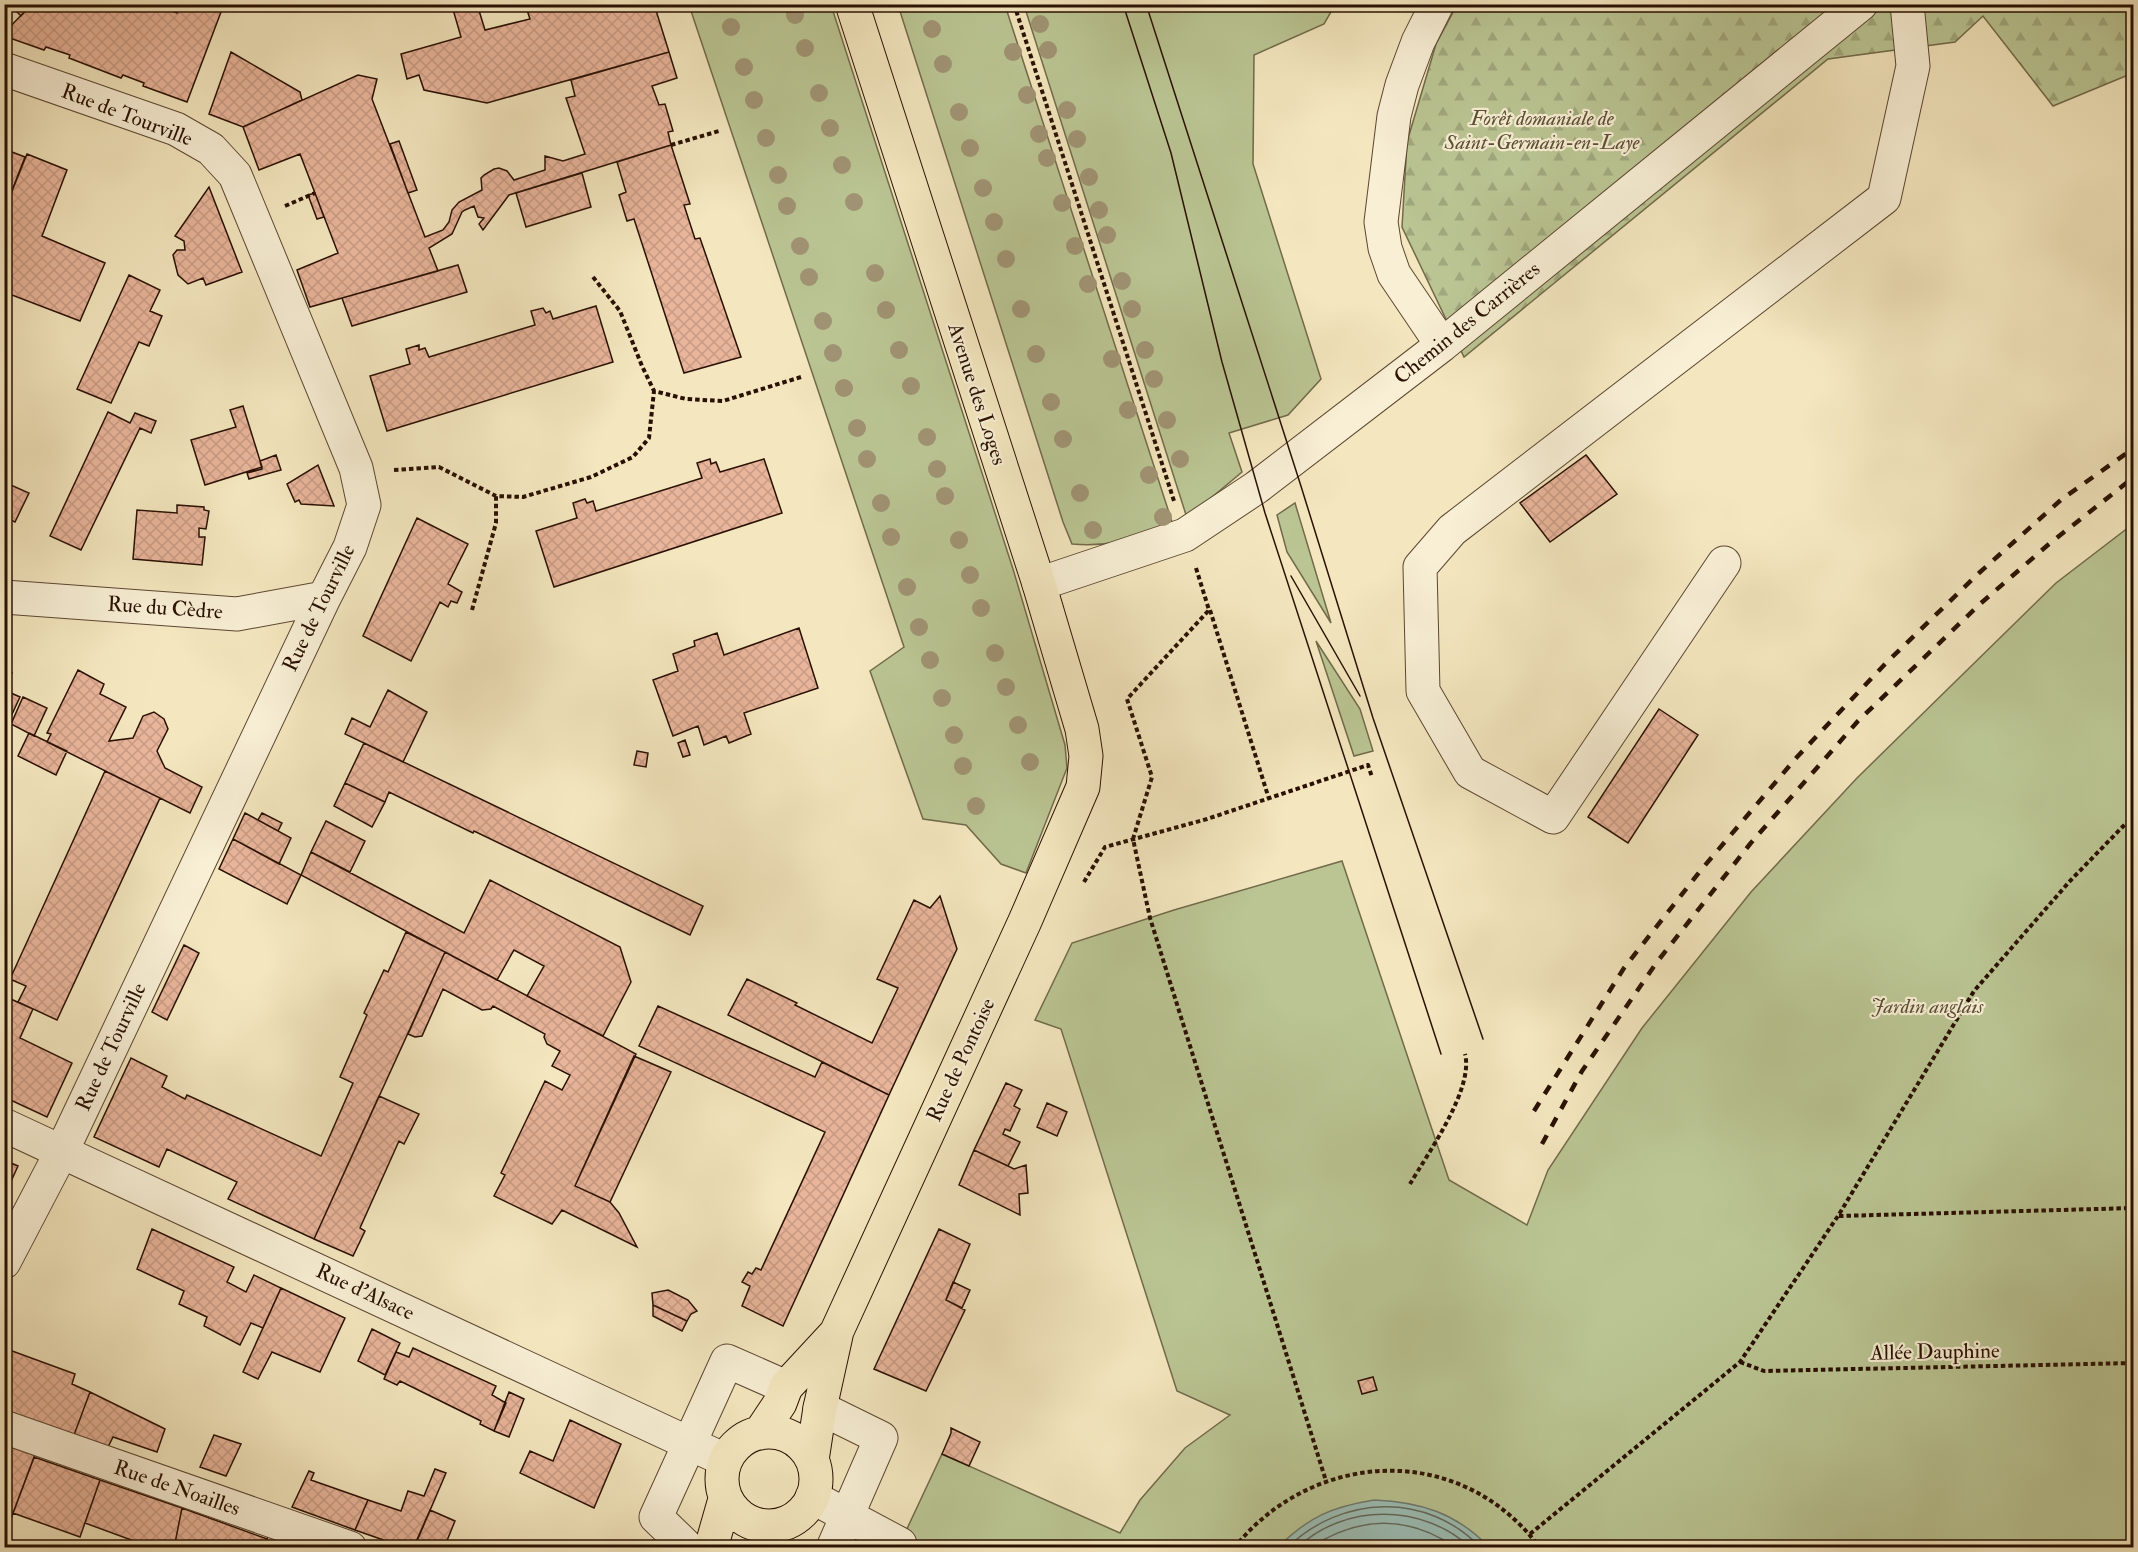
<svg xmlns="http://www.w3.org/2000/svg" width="2138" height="1552" font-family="'IM FELL Double Pica',serif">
<defs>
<pattern id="forest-firs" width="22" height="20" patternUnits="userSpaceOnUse" patternTransform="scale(1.5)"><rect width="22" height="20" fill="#bac593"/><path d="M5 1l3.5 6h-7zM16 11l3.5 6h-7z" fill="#a0a87d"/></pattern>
<pattern id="building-cross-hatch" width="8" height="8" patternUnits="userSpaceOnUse" patternTransform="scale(1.5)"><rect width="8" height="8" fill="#e9b59b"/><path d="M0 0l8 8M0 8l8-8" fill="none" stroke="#c89b84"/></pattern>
</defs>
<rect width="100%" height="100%" fill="#f4e7bf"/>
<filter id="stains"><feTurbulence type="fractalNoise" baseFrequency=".00333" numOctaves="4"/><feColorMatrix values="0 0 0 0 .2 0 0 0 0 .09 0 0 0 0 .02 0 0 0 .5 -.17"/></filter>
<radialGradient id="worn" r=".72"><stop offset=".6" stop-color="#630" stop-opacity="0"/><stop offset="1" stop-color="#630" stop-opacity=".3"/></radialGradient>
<!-- green -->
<path fill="#bac593" stroke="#726a4a" stroke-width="1.5" d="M689 5H831L1013 569 1065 745 1067 768 1026 873 1001 864 966 825 923 819 870 671 904 647Z
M898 5H1005L1173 525C1138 537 1110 548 1072 544L1063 522Z
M1024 5H1335L1324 24 1254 55 1253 164 1321 379 1288 415 1229 433 1242 472 1187 518Z
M1295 503 1331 623 1287 552 1277 515Z
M2133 524V1547L898 1548 942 1454 1120 1533 1140 1500 1185 1448 1230 1415 1177 1391 1061 1029 1035 1020 1072 943 1174 910 1342 861 1449 1180 1527 1225 1548 1170 1642 1028 1751 892 1857 778 2056 583Z
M1316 641 1360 709 1373 751 1354 756Z"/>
<!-- forest -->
<path fill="url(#forest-firs)" stroke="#726a4a" stroke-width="1.5" d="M1457 5H2133V73L2053 106 1983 16 1955 42 1828 59 1464 357 1402 227 1407 142 1436 44Z"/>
<!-- water -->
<path fill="#9cbfb7" stroke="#6e796f" stroke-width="1.5" d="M1374 1500C1421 1502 1456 1513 1489 1547H1278C1309 1517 1331 1507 1374 1500Z"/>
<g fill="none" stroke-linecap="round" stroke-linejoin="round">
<!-- shore -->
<path stroke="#62685c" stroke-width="1.5" d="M1287 1548C1341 1495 1427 1491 1481 1548
M1297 1548C1344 1503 1423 1503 1471 1548
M1310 1548C1358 1516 1408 1514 1456 1548"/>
</g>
<!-- building -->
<path fill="url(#building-cross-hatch)" stroke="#291002" stroke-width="1.5" d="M9 4H32L21 16Z
M32 4H154L177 13 181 4H224L187 102 143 86 144 83 123 75 121 78 69 58 70 55 46 47 44 50 4 36V33Z
M456 4H477L485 30 530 19 525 4H654L669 52 487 103 424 90 419 75 407 79 401 54 461 37 452 6Z
M231 52 300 92 302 100 243 127 209 114Z
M669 52 677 78 652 86 659 105 665 104 673 131 668 132 671 145 509 195 483 230 479 224 484 218 478 217 474 206 465 210 462 212 452 234 429 248 438 271 310 307 297 270 338 253 300 154 259 170 243 127 358 75 377 79 372 99 425 237 443 230 449 222 452 210 459 202 482 190 481 178 484 175 494 169 499 168 507 171 514 180 545 170V156L563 161 585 154 566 98 575 96 571 80Z
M399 141 417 190 408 193 390 144Z
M671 145 690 204 684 205 695 239 700 238 741 357 684 373 634 219 627 221 619 195 626 192 617 162Z
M4 149 25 157 4 211Z
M27 154 67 170 42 236 105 263 80 321 4 292V211Z
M582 173 591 207 526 227 516 193Z
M209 187 242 272 206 285 203 278 188 284 178 275 173 255 177 250H185L184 241 175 236Z
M315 193 324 217 317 219 308 195Z
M458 265 467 292 352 326 342 298Z
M129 275 160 290 150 311 162 316 149 346 139 342 111 403 77 389Z
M596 306 613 362 387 431 370 376 410 364 406 349 419 345V350L425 348 429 357 535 325 531 311 543 308 546 313 550 311 553 319Z
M243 406 262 467 205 485 191 440 236 427 230 410Z
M108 412 130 423 135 413 156 421 151 433 140 428 81 550 50 536Z
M276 455 281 470 249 479 247 473 262 469 260 461Z
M1586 455 1617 494 1550 542 1520 503Z
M710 459 711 464 716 462 720 472 764 459 782 513 554 587 536 531 577 518 573 503 585 499 587 503 593 501 596 511 702 478 697 463Z
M318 465 334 506 301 504 299 500 295 502 287 484Z
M4 482 29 493 15 522 4 517Z
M177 505 204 507V510L209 511 206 529 199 528V537H205L202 565 133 559 137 510 177 513Z
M417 518 468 544 448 584 462 592 457 603 451 601 448 607 440 602 411 661 363 636Z
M799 628 818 688 744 713 751 734 729 743 726 736 704 745 698 726 673 736 653 680 678 671 673 654 695 646 694 641 717 633 724 655Z
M4 670 12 673 4 688Z
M78 670 104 684 100 694 126 707 109 741 133 738 143 716 154 712 164 719 168 729 157 751 165 768 202 787 190 813 47 742 51 734 47 733Z
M4 690 20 697 8 723 4 721Z
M388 690 427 712 403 762 345 734 352 718 370 727Z
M23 697 47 708 34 736 11 724Z
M1659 709 1698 735 1628 843 1588 817Z
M29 733 67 751 56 775 18 756Z
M685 740 690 755 683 757 678 743Z
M364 743 703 906 690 935 474 831 473 833 389 792 385 802 345 783Z
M637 751 648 753 646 767 634 765Z
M105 771 160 798 57 1020 18 1002 26 986 10 979Z
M345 783 385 802 372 827 334 806Z
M245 813 291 838 279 864 233 839Z
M262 813 282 823 278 831 258 820Z
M326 821 365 841 350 872 311 852Z
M233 839 301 875 287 904 219 869Z
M311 852 464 933 490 880 620 947 631 982 603 1036 527 996 544 966 514 950 497 980 301 875Z
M940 896 957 949 889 1095 728 1015 747 979 797 1003 795 1005 872 1043 898 988 877 979 914 900 930 908Z
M406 932 445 952 314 1239 228 1199 237 1182 167 1149 159 1167 94 1137 131 1058 167 1076 162 1087 185 1099 187 1095 321 1156 353 1083 340 1077 367 1015 364 1013 384 970 388 972Z
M184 945 199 953 167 1020 152 1012Z
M445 952 636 1054 575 1186 610 1202 619 1213 637 1247 562 1210 552 1224 494 1196 505 1175 501 1173 545 1081 562 1090 570 1075 552 1066 560 1051 547 1044 544 1037 545 1034 493 1006 491 1009 482 1010 443 989 422 1036 415 1037 408 1034Z
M4 996 33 1009 20 1038 72 1063 47 1117 4 1097V1068L8 1061 4 1060Z
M658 1006 815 1077 822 1062 889 1095 783 1326 742 1306 750 1286 742 1282 748 1272 752 1274 756 1268 761 1270 825 1132 639 1046Z
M634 1056 671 1072 610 1202 575 1186Z
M1006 1083 1022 1090 1014 1106 1020 1109 1010 1131 1005 1129 1003 1134 1020 1142 1008 1166 974 1150Z
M379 1096 419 1114 404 1144 399 1141 360 1228 365 1231 353 1256 314 1239Z
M1047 1103 1067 1112 1057 1136 1037 1127Z
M974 1150 1014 1169 1026 1165 1028 1193 1019 1194 1020 1215 959 1185Z
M4 1160 18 1166 4 1197Z
M152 1229 234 1267 227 1282 246 1292 254 1275 281 1288 263 1328 251 1323 240 1345 204 1326 207 1317 179 1304 184 1291 137 1269Z
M939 1229 970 1244 946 1300 965 1310 926 1391 874 1369Z
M953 1282 970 1290 962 1308 946 1300Z
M281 1288 345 1318 320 1372 272 1352 258 1379 243 1372Z
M668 1290 688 1300 697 1311 691 1314 687 1321 653 1305 652 1293Z
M653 1305 687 1321 682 1331 653 1316Z
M372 1329 400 1343 385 1375 358 1361Z
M4 1348 75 1374 72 1384 90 1392 74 1435 4 1410Z
M413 1348 496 1386 492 1395 506 1403 494 1431 480 1424 481 1421 400 1381 397 1385 384 1379 396 1352 409 1357Z
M1373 1377 1377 1390 1362 1394 1358 1381Z
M90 1392 165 1429 157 1452 113 1437 108 1447 74 1435Z
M509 1392 524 1399 509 1437 494 1431Z
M570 1420 621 1444 594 1508 520 1473 530 1451 553 1461Z
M951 1428 980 1442 969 1466 942 1454 951 1433Z
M214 1435 241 1444 226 1476 200 1467Z
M4 1444 35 1455 6 1532 4 1531Z
M34 1457 100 1480 80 1537 13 1513Z
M435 1469 446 1473 414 1548H406L355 1530 368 1500 401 1511 408 1491 424 1496Z
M309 1471 314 1473 311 1480 368 1500 355 1530 292 1507Z
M100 1480 182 1508 174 1548H153L85 1523Z
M182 1508 267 1539 268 1536 294 1544 293 1548H174Z
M430 1510 455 1521 444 1548H424L415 1544Z"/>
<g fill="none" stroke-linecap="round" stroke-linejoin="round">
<!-- minor casing -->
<g stroke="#5c4631" stroke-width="35">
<path id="minor" d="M1437 4 1418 42 1402 85 1394 116 1381 222 1385 248 1394 274 1442 345
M4 69 176 129 211 149 235 175 356 468 364 505 350 547 324 598 62 1151 4 1262
M1724 563 1553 817 1470 772 1423 691 1420 567 1452 530 1884 198 1913 66 1907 4
M1039 584 1185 535 1257 487 1442 345 1861 4
M4 597 237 614 324 598
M4 1125 725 1460
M820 1408 881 1438 833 1548
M4 1427 350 1548
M812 1497 900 1544
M688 1548 656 1517 727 1361 786 1387"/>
</g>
<!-- major casing -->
<g stroke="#291002" stroke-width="35">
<path id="major" d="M722 1479a47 47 0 1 1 94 0a47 47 0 1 1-94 0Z
M760 1433 780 1403 786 1387 836 1333
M812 1460 820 1408 837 1331 1025 921 1083 787 1086 756 1082 729 1039 584 852 4
M711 1548 725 1499"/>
</g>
<!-- path -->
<path stroke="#291002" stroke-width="4" stroke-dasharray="4.5 3" stroke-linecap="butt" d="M1014 4 1174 501
M671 145 719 131
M285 206 315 193
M593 277 620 311 642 366 654 391 686 399 723 401 801 377
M394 470 439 467 496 496 523 497 591 477 633 457 649 438 654 391
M1196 568 1209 610 1127 699 1152 777 1133 839 1150 918 1326 1481
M472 610 496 523V496
M1210 610 1269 799
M1084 882 1105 847 1207 819 1368 765 1372 777
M1410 1184C1428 1153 1474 1089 1465 1054
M1839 1216 2134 1208
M1740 1362 1764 1371 2134 1363
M1530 1534 1740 1362 1838 1216 1974 991 2070 881 2134 815
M1234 1548C1314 1448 1462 1442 1540 1548"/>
<!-- minor -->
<use href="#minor" stroke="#f8efd5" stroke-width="33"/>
<!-- major -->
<use href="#major" stroke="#f4e7bf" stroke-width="33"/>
<!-- tram -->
<path stroke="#291002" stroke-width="1.5" d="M1123 4 1171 153 1222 362 1265 513 1441 1054
M1146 4 1300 483 1373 718 1483 1039
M1291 576 1360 696"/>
<!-- rail -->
<path stroke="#291002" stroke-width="4.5" stroke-dasharray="10 10" stroke-linecap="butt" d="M1534 1111 1624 968 1701 870 1797 757 1886 663 1979 573 2062 499 2134 448
M1542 1144 1582 1071 1657 962 1750 844 1858 721 1980 604 2049 544 2134 477"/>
</g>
<!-- trees -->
<g fill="#a09373">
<circle cx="795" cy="15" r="9"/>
<circle cx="1040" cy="24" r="9"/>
<circle cx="731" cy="27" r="9"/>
<circle cx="932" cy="29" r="9"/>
<circle cx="805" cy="48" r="9"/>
<circle cx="1048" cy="50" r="9"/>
<circle cx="1013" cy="52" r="9"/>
<circle cx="943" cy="64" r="9"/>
<circle cx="744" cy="67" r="9"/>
<circle cx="819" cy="93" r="9"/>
<circle cx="1027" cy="95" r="9"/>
<circle cx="754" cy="100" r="9"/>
<circle cx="1067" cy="110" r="9"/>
<circle cx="959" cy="112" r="9"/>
<circle cx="830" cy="128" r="9"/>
<circle cx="1039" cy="134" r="9"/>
<circle cx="766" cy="138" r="9"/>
<circle cx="1077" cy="139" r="9"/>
<circle cx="970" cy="148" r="9"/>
<circle cx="1047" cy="158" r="9"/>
<circle cx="842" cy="165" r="9"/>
<circle cx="778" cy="175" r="9"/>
<circle cx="1089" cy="177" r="9"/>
<circle cx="983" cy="188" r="9"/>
<circle cx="854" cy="202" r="9"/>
<circle cx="1062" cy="203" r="9"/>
<circle cx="787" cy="206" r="9"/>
<circle cx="1099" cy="210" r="9"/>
<circle cx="994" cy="222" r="9"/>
<circle cx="1107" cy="235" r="9"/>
<circle cx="800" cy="246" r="9"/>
<circle cx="1075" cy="246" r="9"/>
<circle cx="1006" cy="259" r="9"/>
<circle cx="875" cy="273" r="9"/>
<circle cx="809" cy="277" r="9"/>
<circle cx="1122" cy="281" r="9"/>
<circle cx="1088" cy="284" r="9"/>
<circle cx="1021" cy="309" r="9"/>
<circle cx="1132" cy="309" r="9"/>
<circle cx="886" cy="310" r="9"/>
<circle cx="823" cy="321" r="9"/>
<circle cx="899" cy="350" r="9"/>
<circle cx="1145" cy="350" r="9"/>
<circle cx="833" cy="353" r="9"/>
<circle cx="1036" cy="354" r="9"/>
<circle cx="1112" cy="359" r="9"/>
<circle cx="1154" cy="379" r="9"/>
<circle cx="911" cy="386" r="9"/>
<circle cx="844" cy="388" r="9"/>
<circle cx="1051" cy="402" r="9"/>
<circle cx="1128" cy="410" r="9"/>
<circle cx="1167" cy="420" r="9"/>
<circle cx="857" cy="428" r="9"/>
<circle cx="927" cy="437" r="9"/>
<circle cx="1063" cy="439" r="9"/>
<circle cx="867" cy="459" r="9"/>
<circle cx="1180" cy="459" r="9"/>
<circle cx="937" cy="469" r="9"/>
<circle cx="1149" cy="475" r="9"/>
<circle cx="1080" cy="493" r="9"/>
<circle cx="945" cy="496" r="9"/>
<circle cx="881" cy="503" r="9"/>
<circle cx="1163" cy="517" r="9"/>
<circle cx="1093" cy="530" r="9"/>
<circle cx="891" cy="537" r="9"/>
<circle cx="959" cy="540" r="9"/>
<circle cx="970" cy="575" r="9"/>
<circle cx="907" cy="587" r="9"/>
<circle cx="981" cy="608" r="9"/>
<circle cx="919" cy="627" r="9"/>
<circle cx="995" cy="653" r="9"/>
<circle cx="930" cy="660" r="9"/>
<circle cx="1006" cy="687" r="9"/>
<circle cx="942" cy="698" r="9"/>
<circle cx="1018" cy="725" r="9"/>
<circle cx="954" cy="735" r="9"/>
<circle cx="1030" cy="762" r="9"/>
<circle cx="963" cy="766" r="9"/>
<circle cx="976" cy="806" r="9"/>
</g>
<g text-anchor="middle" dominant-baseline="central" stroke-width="4.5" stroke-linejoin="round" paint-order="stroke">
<!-- street labels -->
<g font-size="21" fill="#291002" stroke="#f8efd5">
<text transform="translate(127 115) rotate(21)">Rue de Tourville</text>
<text transform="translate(1467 323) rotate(-39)">Chemin des Carrières</text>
<text transform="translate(977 394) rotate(72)">Avenue des Loges</text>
<text transform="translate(165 608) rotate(4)">Rue du Cèdre</text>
<text transform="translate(319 608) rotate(-64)">Rue de Tourville</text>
<text transform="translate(111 1047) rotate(-65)">Rue de Tourville</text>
<text transform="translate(961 1060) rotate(-65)">Rue de Pontoise</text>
<text transform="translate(365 1292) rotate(25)">Rue d'Alsace</text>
<text transform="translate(1935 1352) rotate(-1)">Allée Dauphine</text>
<text transform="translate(177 1488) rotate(19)">Rue de Noailles</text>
</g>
<!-- park labels -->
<g font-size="21" font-style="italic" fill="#5c4f35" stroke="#f8efd5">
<text x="1542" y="118">Forêt domaniale de<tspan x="1542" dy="24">Saint-Germain-en-Laye</tspan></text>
<text x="1927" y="1006">Jardin anglais</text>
</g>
</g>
<!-- margin -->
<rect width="2138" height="1552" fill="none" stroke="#f4e7bf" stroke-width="24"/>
<rect x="6" y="6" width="2126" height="1540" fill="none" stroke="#291002" stroke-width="3"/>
<rect x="12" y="12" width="2114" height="1528" fill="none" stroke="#291002" stroke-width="1.5"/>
<rect width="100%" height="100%" filter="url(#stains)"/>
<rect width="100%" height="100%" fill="url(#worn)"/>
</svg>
